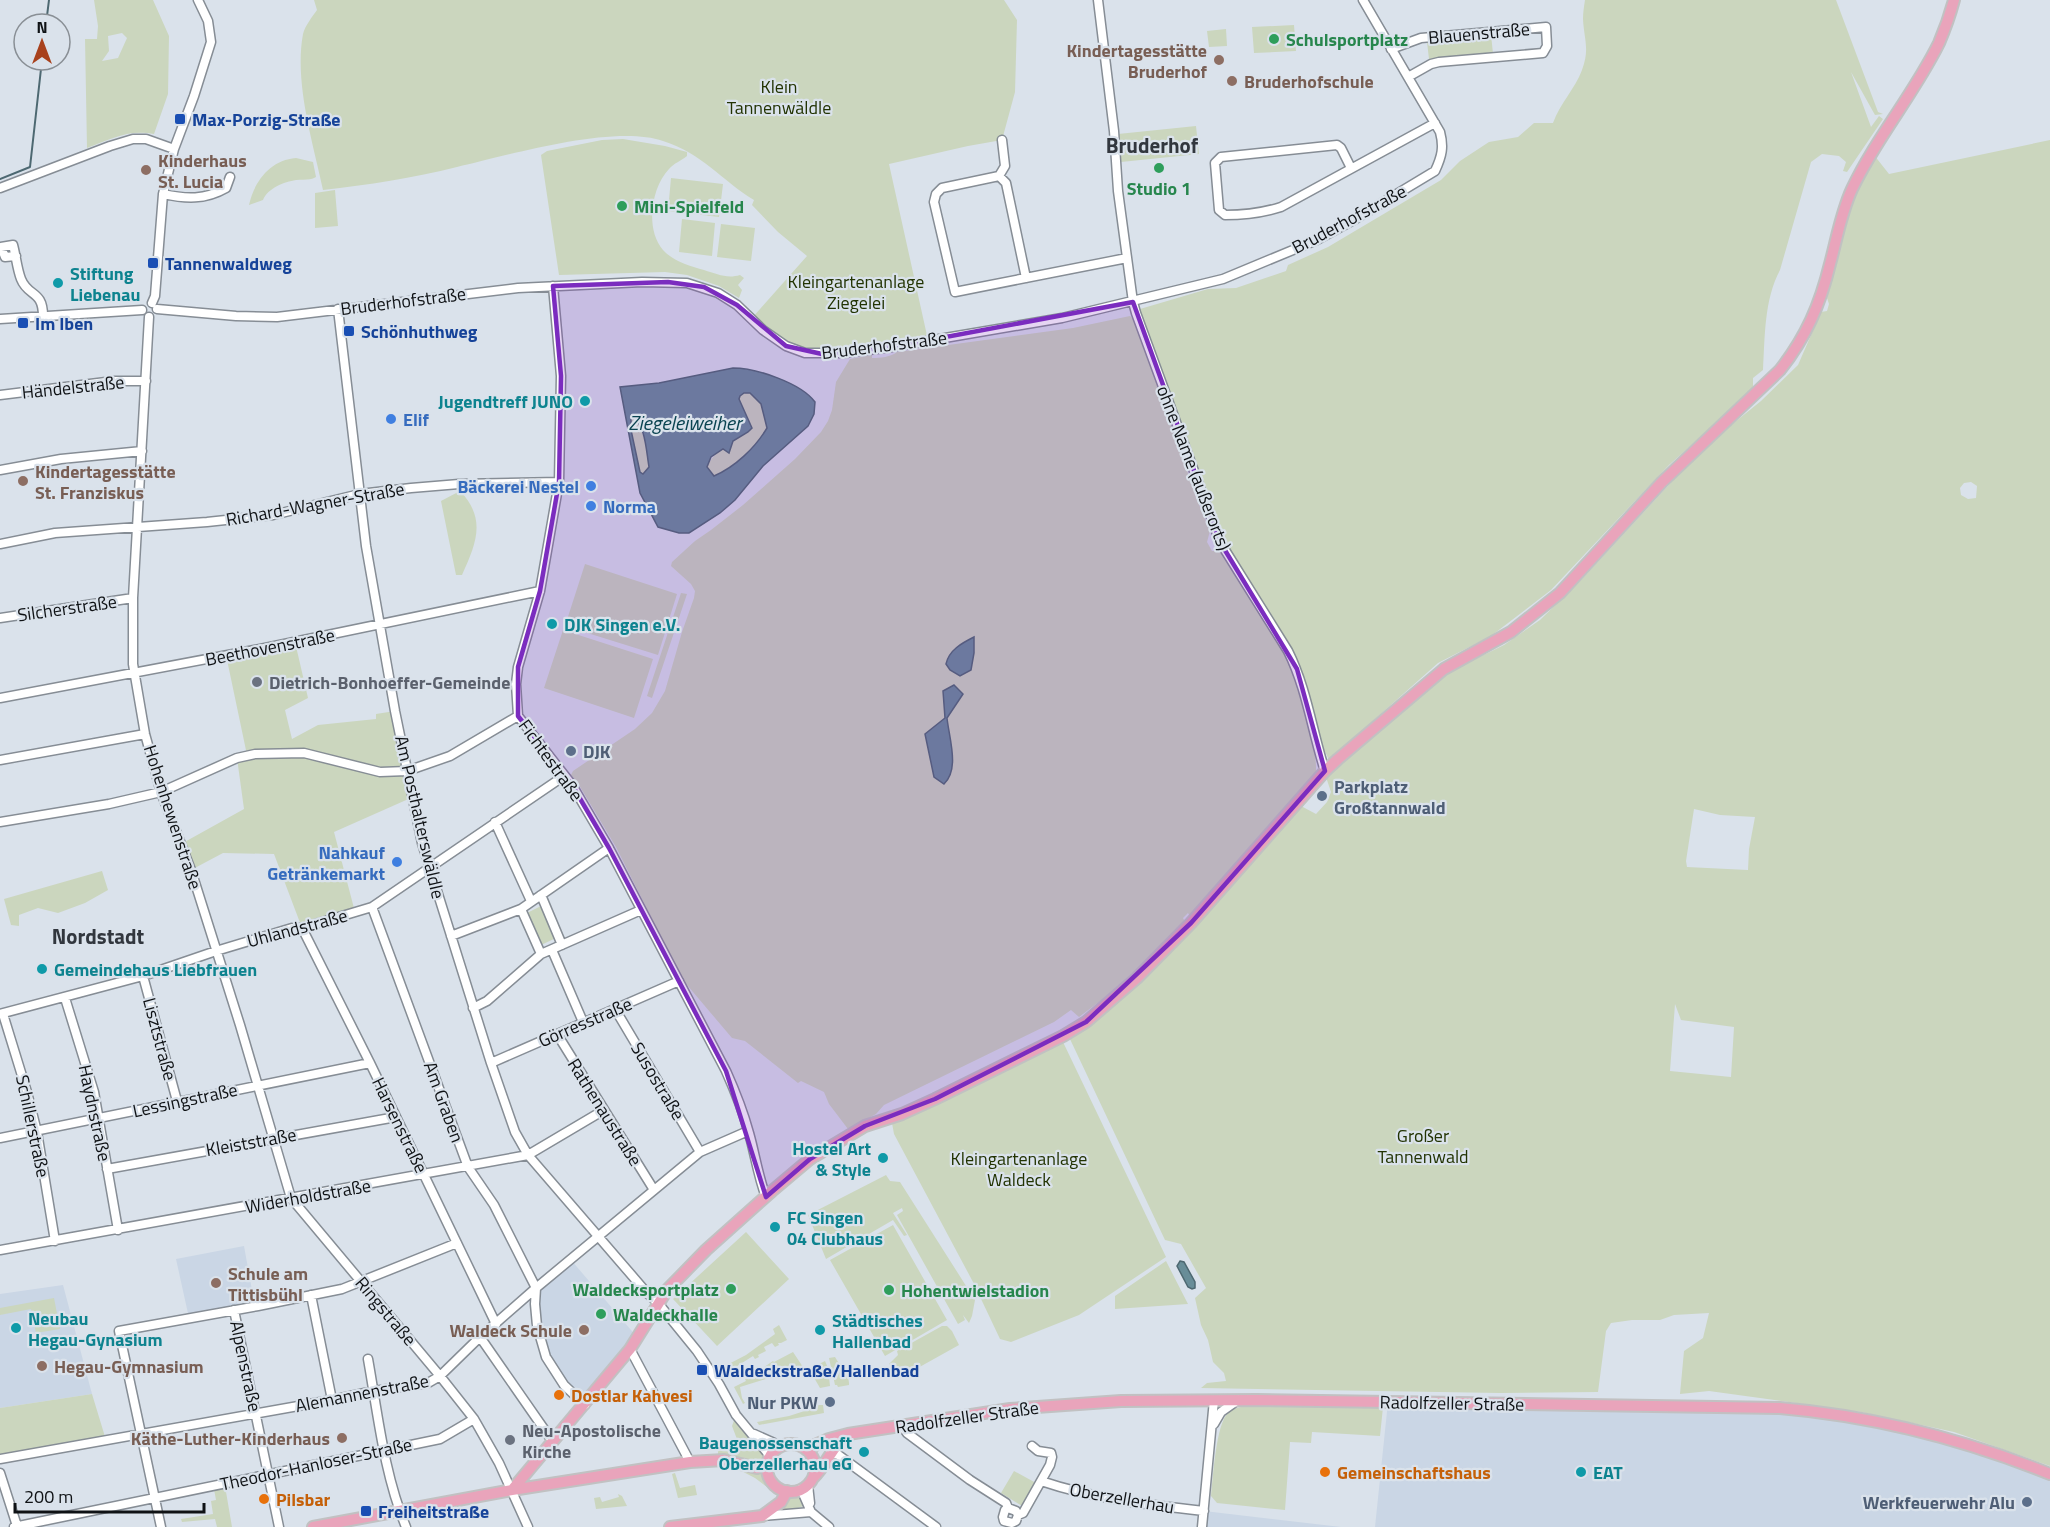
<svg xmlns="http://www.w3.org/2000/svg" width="2050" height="1527" font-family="'Titillium Web',sans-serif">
<rect width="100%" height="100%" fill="#dae2eb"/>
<!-- built -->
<path fill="#cad6e5" d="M244 1246 255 1307 189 1318 176 1259Z
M571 1260 637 1337 585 1405 564 1385 542 1348 536 1288Z
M63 1285 92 1394 0 1408V1294Z
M1388 1402 1780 1408 1896 1426 2050 1474V1527H1375Z
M1204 1511 1341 1527H1202Z"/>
<!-- green -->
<path fill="#cbd6be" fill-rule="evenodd" d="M94 0H153L169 36 168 94 154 134C128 129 111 139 87 148L85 39H97L98 26ZM122 33 127 38 118 58 102 61 109 51 108 36Z
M314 0H1004L1017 20 1015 92 1002 140 968 146 889 164 928 340 822 354 786 346 752 318 807 256 778 232 752 205 754 200C721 180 702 153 663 141 614 124 509 155 457 167 413 178 368 185 323 190 313 142 294 83 303 34 305 26 312 17 317 10Z
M1585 0H1836L1878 112 1883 114 1875 115 1851 72 1871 127 1879 116 1883 119 1847 172 1843 171 1846 162 1839 156 1822 154 1811 162 1780 270C1764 300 1765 337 1763 370L1753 378V390L1669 465 1551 590 1491 636 1438 663 1329 760 1320 741 1311 700 1295 655 1224 543 1140 313V309L1208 289 1236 288 1286 271 1288 265 1328 247 1441 180 1460 161 1489 142 1518 137 1534 123H1553C1560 103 1575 89 1582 70 1590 49 1584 39 1583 19 1583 13 1584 6 1585 0Z
M1294 25 1296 51 1254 53 1252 27Z
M1226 29 1227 46 1209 47 1207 31Z
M1491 34 1493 54 1429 59 1427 42Z
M1196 126 1199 154 1121 162 1118 134Z
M623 139 665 146 687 152V156C681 161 674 163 669 169 651 188 645 229 663 250 674 262 690 266 704 270 717 274 727 279 740 275L744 278 738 285 742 290 739 298 719 286 687 275 665 272 559 275 541 155 547 151 602 140Z
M2050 140V1466L1954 1432 1861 1412 1709 1391 1680 1394 1684 1351 1703 1338 1709 1313 1674 1315 1660 1320H1632L1611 1323 1606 1331 1598 1392 1500 1393 1201 1388 1207 1383 1226 1381 1224 1373 1213 1362 1208 1340 1201 1325 1195 1298 1206 1288 1181 1244 1165 1240 1069 1037 1122 999 1191 929 1294 811 1301 806 1316 814 1327 802 1331 792 1326 777 1403 707 1449 672 1504 645 1540 620 1582 579 1677 476 1725 430 1761 401 1798 365 1821 312 1827 311 1829 304 1827 298 1848 211 1854 194 1874 155 1889 174ZM1971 482 1977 486 1976 498 1968 499 1961 495 1960 488 1964 483ZM1694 809 1720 815 1755 817 1749 849 1748 870 1687 867 1686 861ZM1675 1004 1681 1020 1734 1027 1731 1077 1670 1071Z
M296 158 313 162 316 177C310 181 304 179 296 180 284 182 268 188 263 200L249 205C254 182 270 160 296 158Z
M671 178 723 184 719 217 668 211Z
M335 190 338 226 315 228V193Z
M682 219 715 223 712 256 679 252Z
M721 224 755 228 751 261 717 257Z
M1130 316 1134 320 1140 335 1198 502 1210 531 1207 542 1212 551H1219L1290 661C1301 690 1317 742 1316 772L1191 918 1188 913 1183 918 1186 924 1116 989 1079 1017 1071 1010 1054 1022 884 1105 876 1114 848 1129 829 1104 824 1092 801 1081 798 1083 745 1041 732 1038 682 979 616 847 579 785 571 775 573 771 635 729 652 713 665 691 682 632 694 598 695 591 691 584 671 566 672 562 695 541 711 530 743 505 795 459 821 432 828 421 832 410 836 382 850 359 872 355V358C880 358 891 357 897 352L1073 328ZM963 694 947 718 953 761 926 735 945 718Z
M744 393H750L761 404 767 428C755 448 735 466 714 476L707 467C713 453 726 444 739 436 744 433 748 434 752 428L739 399V396Z
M631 414C640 420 651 456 649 467 648 472 646 472 643 474L640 472 631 430Z
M460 491C487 519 476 544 462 575H456L441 501Z
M585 564 677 594 658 655 565 626Z
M681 593 687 594 652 698 647 696Z
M563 630 653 659 634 718 544 688Z
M295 642 308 698 285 710 292 739 318 725 376 719V714L395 711 413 797 334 832 355 912 302 928 274 854 223 853 191 870 181 844 244 809 237 758 247 755 226 655Z
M102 871 108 890 85 903 58 913 38 908 19 915V926L11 925 4 899Z
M541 906 556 938 541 945 527 913Z
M1063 1042 1166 1257 1079 1315 1011 1342 1000 1339 973 1282 894 1134 892 1123Z
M886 1175 890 1181 900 1182 975 1300 972 1316 969 1323 963 1315 965 1320 958 1324 897 1215 903 1211 902 1208 893 1213 907 1235 904 1236 893 1220 826 1259 808 1215Z
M893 1225 947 1320 885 1356 830 1260Z
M746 1232 789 1279 717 1346 673 1299Z
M1166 1261 1188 1304 1115 1309V1296Z
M54 1298 60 1329 36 1333 31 1309 0 1315V1308Z
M779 1325 787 1340 781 1343H778L779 1345 775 1347 772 1343 764 1347 766 1351 758 1355 759 1357 755 1359 753 1356 723 1375 721 1368 746 1355 775 1334 773 1329Z
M942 1326H947L952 1331 959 1345 907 1374 889 1364 898 1355 897 1351Z
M793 1352 803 1367 794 1372 790 1367 769 1373V1378L740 1387 742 1398 745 1403 743 1404 734 1387 746 1381 745 1379 752 1375 751 1372 759 1368 760 1370 773 1361 774 1362Z
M835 1357C840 1366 850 1375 849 1385L838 1387 837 1385H835L829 1358Z
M825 1361 828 1368 830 1386 820 1388 809 1369Z
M92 1394 106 1440 0 1459V1408Z
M817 1405H823L824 1413 759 1425 757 1422 789 1416 817 1407Z
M1251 1405 1383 1407 1380 1436 1312 1432 1311 1443 1290 1442 1285 1510 1217 1503 1211 1496C1213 1478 1216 1424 1228 1413 1234 1407 1243 1407 1251 1405Z
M736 1415 745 1428 781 1446C764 1458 763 1477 780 1489L776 1494 755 1478 718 1459V1451L740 1447 732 1426Z
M1014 1471 1036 1483 1022 1506 1001 1493Z
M675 1473 680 1488 695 1485 697 1495 678 1498 672 1474Z
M225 1486 232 1527H217L215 1519 182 1522 181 1519 213 1514 211 1501 216 1500 214 1489Z
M801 1489 807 1505 794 1509H788V1515L772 1511 787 1491Z
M618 1494 622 1496 627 1506 596 1509 594 1498 600 1497 602 1502 619 1497Z"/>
<!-- water -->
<path fill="#688d98" stroke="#4d6871" stroke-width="1.5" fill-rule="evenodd" d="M733 368C756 368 801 383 815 402L814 414 808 426 763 466 735 500 720 513 689 533H679L658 527 640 493 620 387 659 383ZM744 393H750L761 404 767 428C755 448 735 467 714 476L707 467 711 457 723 449 729 453 733 441 748 432 752 428 739 399 740 396ZM631 415C646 425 646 450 649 467L643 474 640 472 631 430Z
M974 637V653L971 670 960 676 950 670 946 664C949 650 962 643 974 637Z
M954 685 963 694 947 718C949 738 960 769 944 784L934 777 925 734 945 718 943 691Z
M1180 1261 1184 1262 1195 1282V1288L1192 1289 1188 1287 1177 1266Z"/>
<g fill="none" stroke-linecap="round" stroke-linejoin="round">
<!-- stream -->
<path stroke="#4d6871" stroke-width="2" d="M46 24 49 0
M0 179 30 167 42 60"/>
<!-- minor casing -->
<g stroke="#868d95" stroke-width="11">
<path id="minor" d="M1098 0 1114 131 1118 191 1133 302 1136 313 1220 542 1288 651C1307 689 1312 731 1325 771
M1391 49 1421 38 1546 27 1547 46 1543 53 1439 62 1431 64 1408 77
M1002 140 1005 166 999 176 942 188 936 194 934 202 955 292 1127 258
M1351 168 1341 148 1337 145 1221 157 1215 163 1219 210 1225 215C1244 215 1262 213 1281 207L1435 123
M999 176 1006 183 1026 278
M0 188 110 146 133 139H146L174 149
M163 194C186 199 205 200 226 188L230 177
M16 256 5 257 1 247 13 245C16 256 17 269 21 279 28 297 43 290 43 316
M553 286 561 376 559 482 540 591 518 667 516 684 518 716 572 785 609 848 726 1071C735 1091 743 1111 749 1133 755 1154 758 1176 766 1197
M152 303 155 296 163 194 174 149 194 96 211 42 208 21 198 0
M157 309 236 316 277 317 518 288 642 282 687 283 718 293 737 305 763 330 786 346 805 353H845L892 347 1062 318 1223 279 1317 240 1352 221 1435 171C1442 156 1444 147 1440 132L1363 0
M338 309 366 546 395 711 422 843 491 1063 515 1132 528 1155 647 1293 658 1303 697 1351 719 1384 736 1415 770 1456
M149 317 133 598V664L145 734 161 792 191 870 240 1025 291 1198 440 1376 474 1419 499 1463 528 1527
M0 319 142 310
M0 395 114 381H146
M0 470 61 459 142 451
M0 544 55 533 207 522 273 515 360 494 411 488 459 484 559 482
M0 618 133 598
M0 698 265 648 540 591
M0 760 145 734
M0 822 109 804 161 792 237 758 255 754 304 753 380 772 407 771 450 756 518 716
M495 822 531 901
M541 895 562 945
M372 907 468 1167 494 1205 536 1288 535 1304 537 1326 546 1357 564 1385 585 1405
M521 909 541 954
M302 928 370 1063 496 1324
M451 936 521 909 609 848
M552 950 583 1022
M143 976 177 1101
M65 998 94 1092 118 1230
M473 1008 487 1001 541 954 641 910
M615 1009 700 1152
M0 1014 143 976 216 951 292 928H302L372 907 564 776
M3 1014 27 1092 37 1132 55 1241
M557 1034 654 1190
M491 1063 679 981
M0 1138 370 1063
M107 1169 396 1117
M0 1250 528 1155 604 1110
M311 1295 332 1400
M234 1310 279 1527
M480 1337 553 1442
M630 1349 690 1462
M368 1359C378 1415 384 1474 406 1527
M1214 1424 1221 1412 1238 1400
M902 1426 907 1433 970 1480 1006 1503 1008 1508
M754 1434 781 1446
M830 1454H837L936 1527
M0 1459 332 1400 374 1391 428 1383 440 1376 480 1337 536 1288 700 1152 748 1131
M0 1473 17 1526
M1041 1481C1094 1499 1149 1505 1204 1511
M808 1485 810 1503
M801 1489 811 1512 829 1527
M1018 1515 1016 1511 1008 1508 1005 1510 1003 1517 1004 1521 1012 1523 1016 1521 1018 1515 1023 1513 1050 1465 1052 1457 1051 1453 1038 1451 1032 1446
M762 1516 811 1512
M14 1527 440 1439 474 1419
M161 1527 119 1331 258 1306 342 1289 457 1243
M1202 1527 1214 1400"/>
</g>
<!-- major casing -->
<g stroke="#c1c1c2" stroke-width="14">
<path id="major" d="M767 1468a24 24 0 1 1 48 0a24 24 0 1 1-48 0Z
M806 1449 829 1439 848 1434 1010 1409 1121 1401 1256 1400 1780 1408C1873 1416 1963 1439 2050 1474
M813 1478C826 1465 832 1448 845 1436
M512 1490 630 1349 667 1290 706 1250 772 1191 810 1159 865 1126 902 1114 935 1099 1063 1036 1086 1022 1137 978 1191 923 1325 771 1338 759 1444 669 1511 632 1560 593 1662 482 1780 370C1806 337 1820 305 1830 264 1837 238 1841 213 1852 189 1876 138 1914 94 1939 43 1945 29 1950 15 1954 0
M313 1527 512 1490 690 1462 724 1460 757 1468 767 1464
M670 1527 762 1516 781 1502 787 1491"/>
</g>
<!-- minor -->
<use href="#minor" stroke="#fff" stroke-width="8"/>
<!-- major -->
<use href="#major" stroke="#e9a4bb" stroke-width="10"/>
</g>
<!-- marked area -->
<path fill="#7b2cbf" fill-opacity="0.2" stroke="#7b2cbf" stroke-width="4.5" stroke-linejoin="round" d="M668 282 704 287 737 305 786 346 822 354 892 347 1133 302 1220 542 1297 669 1325 771 1191 923 1086 1022 935 1099 865 1126 810 1159 766 1197 726 1071 609 848 572 785 518 716V667L540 591 559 482 561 376 553 286Z"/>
<!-- markers -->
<g fill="#2e9e5b" stroke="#dae2eb" stroke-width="2">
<circle cx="1274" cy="39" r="6"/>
<circle cx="1159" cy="168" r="6"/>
<circle cx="622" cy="206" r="6"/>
<circle cx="731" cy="1289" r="6"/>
<circle cx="889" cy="1290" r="6"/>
<circle cx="601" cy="1314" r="6"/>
</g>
<g fill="#8d6e63" stroke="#dae2eb" stroke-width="2">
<circle cx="1219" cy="60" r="6"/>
<circle cx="1232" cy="81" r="6"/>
<circle cx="146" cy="170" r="6"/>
<circle cx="23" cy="481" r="6"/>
<circle cx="216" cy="1283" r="6"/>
<circle cx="584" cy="1330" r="6"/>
<circle cx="42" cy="1366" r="6"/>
<circle cx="342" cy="1438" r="6"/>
</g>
<g fill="#1a4fb4" stroke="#dae2eb" stroke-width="2">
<rect x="174" y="113" width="12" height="12" rx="3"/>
<rect x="147" y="257" width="12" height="12" rx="3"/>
<rect x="17" y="317" width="12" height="12" rx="3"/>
<rect x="343" y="325" width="12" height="12" rx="3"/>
<rect x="696" y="1364" width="12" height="12" rx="3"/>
<rect x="360" y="1505" width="12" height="12" rx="3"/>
</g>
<g fill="#0f9aa8" stroke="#dae2eb" stroke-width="2">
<circle cx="58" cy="283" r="6"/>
<circle cx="585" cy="401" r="6"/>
<circle cx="552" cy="624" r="6"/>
<circle cx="42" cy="969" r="6"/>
<circle cx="883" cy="1158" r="6"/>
<circle cx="775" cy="1227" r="6"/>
<circle cx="16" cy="1328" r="6"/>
<circle cx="820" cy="1330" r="6"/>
<circle cx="864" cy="1452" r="6"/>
<circle cx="1581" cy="1472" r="6"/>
</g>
<g fill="#3f7fe0" stroke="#dae2eb" stroke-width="2">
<circle cx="391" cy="419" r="6"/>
<circle cx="591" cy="486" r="6"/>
<circle cx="591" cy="506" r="6"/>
<circle cx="397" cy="862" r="6"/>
</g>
<g fill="#6b7280" stroke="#dae2eb" stroke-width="2">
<circle cx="257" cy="682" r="6"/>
<circle cx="510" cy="1440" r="6"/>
</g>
<g fill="#5c6f8a" stroke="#dae2eb" stroke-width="2">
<circle cx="571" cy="751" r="6"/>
<circle cx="1322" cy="796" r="6"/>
<circle cx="830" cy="1402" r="6"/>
<circle cx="2027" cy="1502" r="6"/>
</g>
<g fill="#e8710a" stroke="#dae2eb" stroke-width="2">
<circle cx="559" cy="1395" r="6"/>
<circle cx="1325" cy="1472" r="6"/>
<circle cx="264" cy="1499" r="6"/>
</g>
<g text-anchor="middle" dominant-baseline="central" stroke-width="4.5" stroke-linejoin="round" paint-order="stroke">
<!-- street labels -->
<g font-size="18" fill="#0f1215" stroke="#dae2eb">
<text transform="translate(1479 33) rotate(-5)">Blauenstraße</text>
<text transform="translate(1349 219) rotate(-28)">Bruderhofstraße</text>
<text transform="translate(403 301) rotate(-7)">Bruderhofstraße</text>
<text transform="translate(884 345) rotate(-7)">Bruderhofstraße</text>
<text transform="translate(73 387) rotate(-6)">Händelstraße</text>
<text transform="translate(1194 468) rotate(69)">ohne Name (außerorts)</text>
<text transform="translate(315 504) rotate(-10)">Richard-Wagner-Straße</text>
<text transform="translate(67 608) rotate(-8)">Silcherstraße</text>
<text transform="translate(270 647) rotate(-11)">Beethovenstraße</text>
<text transform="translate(551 760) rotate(54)">Fichtestraße</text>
<text transform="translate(173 817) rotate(72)">Hohenhewenstraße</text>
<text transform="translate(420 817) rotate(77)">Am Posthalterswäldle</text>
<text transform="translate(297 928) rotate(-15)">Uhlandstraße</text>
<text transform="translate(585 1022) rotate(-23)">Görresstraße</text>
<text transform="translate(160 1039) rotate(75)">Lisztstraße</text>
<text transform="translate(658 1081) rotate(59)">Susostraße</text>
<text transform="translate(185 1100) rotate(-12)">Lessingstraße</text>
<text transform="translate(444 1102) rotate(70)">Am Graben</text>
<text transform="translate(605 1112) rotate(58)">Rathenaustraße</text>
<text transform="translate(95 1113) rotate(78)">Haydnstraße</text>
<text transform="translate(400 1125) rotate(64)">Harsenstraße</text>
<text transform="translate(33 1126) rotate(78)">Schillerstraße</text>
<text transform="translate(251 1142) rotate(-10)">Kleiststraße</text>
<text transform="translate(308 1196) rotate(-10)">Widerholdstraße</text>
<text transform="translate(386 1311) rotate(50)">Ringstraße</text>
<text transform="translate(246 1366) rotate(78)">Alpenstraße</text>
<text transform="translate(362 1393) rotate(-11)">Alemannenstraße</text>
<text transform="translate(1452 1403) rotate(1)">Radolfzeller Straße</text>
<text transform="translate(967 1417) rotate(-8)">Radolfzeller Straße</text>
<text transform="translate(316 1464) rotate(-12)">Theodor-Hanloser-Straße</text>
<text transform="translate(1122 1498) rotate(10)">Oberzellerhau</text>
</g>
<!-- leisure labels -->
<g font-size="18" font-weight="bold" fill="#27864d" stroke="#dae2eb" text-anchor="start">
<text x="1286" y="39">Schulsportplatz</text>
<text x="1159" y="188" text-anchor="middle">Studio 1</text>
<text x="634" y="206">Mini-Spielfeld</text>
<text x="719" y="1289" text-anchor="end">Waldecksportplatz</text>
<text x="901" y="1290">Hohentwielstadion</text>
<text x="613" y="1314">Waldeckhalle</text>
</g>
<!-- education labels -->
<g font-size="18" font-weight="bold" fill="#785e54" stroke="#dae2eb" text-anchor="start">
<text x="1207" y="50" text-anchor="end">Kindertagesstätte<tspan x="1207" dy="21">Bruderhof</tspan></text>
<text x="1244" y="81">Bruderhofschule</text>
<text x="158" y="160">Kinderhaus<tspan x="158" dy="21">St. Lucia</tspan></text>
<text x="35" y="471">Kindertagesstätte<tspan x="35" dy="21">St. Franziskus</tspan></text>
<text x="228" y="1273">Schule am<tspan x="228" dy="21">Tittisbühl</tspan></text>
<text x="572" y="1330" text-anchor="end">Waldeck Schule</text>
<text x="54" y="1366">Hegau-Gymnasium</text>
<text x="330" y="1438" text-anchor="end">Käthe-Luther-Kinderhaus</text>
</g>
<!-- park labels -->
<g font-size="18" fill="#223302" stroke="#dae2eb">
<text x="779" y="86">Klein<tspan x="779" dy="21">Tannenwäldle</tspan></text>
<text x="856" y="281">Kleingartenanlage<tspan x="856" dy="21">Ziegelei</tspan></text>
<text x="1423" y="1135">Großer<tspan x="1423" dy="21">Tannenwald</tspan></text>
<text x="1019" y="1158">Kleingartenanlage<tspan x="1019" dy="21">Waldeck</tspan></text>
</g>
<!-- transit labels -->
<g font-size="18" font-weight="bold" fill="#164399" stroke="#dae2eb" text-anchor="start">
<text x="192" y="119">Max-Porzig-Straße</text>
<text x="165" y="263">Tannenwaldweg</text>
<text x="35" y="323">Im Iben</text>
<text x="361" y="331">Schönhuthweg</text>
<text x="714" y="1370">Waldeckstraße/Hallenbad</text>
<text x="378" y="1511">Freiheitstraße</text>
</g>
<!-- culture labels -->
<g font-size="18" font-weight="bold" fill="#0d838f" stroke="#dae2eb" text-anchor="start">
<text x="70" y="273">Stiftung<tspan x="70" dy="21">Liebenau</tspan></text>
<text x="573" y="401" text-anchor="end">Jugendtreff JUNO</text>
<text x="564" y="624">DJK Singen e.V.</text>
<text x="54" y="969">Gemeindehaus Liebfrauen</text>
<text x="871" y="1148" text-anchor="end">Hostel Art<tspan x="871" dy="21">&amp; Style</tspan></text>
<text x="787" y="1217">FC Singen<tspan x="787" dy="21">04 Clubhaus</tspan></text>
<text x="28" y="1318">Neubau<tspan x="28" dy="21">Hegau-Gynasium</tspan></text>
<text x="832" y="1320">Städtisches<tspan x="832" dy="21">Hallenbad</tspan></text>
<text x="852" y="1442" text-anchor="end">Baugenossenschaft<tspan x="852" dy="21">Oberzellerhau eG</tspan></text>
<text x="1593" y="1472">EAT</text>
</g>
<!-- shop labels -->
<g font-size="18" font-weight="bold" fill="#366cbe" stroke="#dae2eb" text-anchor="start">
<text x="403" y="419">Elif</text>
<text x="579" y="486" text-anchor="end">Bäckerei Nestel</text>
<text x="603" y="506">Norma</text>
<text x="385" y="852" text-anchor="end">Nahkauf<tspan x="385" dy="21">Getränkemarkt</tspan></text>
</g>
<!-- worship labels -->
<g font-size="18" font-weight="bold" fill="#5b616d" stroke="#dae2eb" text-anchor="start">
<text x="269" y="682">Dietrich-Bonhoeffer-Gemeinde</text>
<text x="522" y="1430">Neu-Apostolische<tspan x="522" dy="21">Kirche</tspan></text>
</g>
<!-- service labels -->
<g font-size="18" font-weight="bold" fill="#4e5e75" stroke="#dae2eb" text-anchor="start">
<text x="583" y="751">DJK</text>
<text x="1334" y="786">Parkplatz<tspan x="1334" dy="21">Großtannwald</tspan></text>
<text x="818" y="1402" text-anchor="end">Nur PKW</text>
<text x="2015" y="1502" text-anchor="end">Werkfeuerwehr Alu</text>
</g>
<!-- food labels -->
<g font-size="18" font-weight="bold" fill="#c56008" stroke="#dae2eb" text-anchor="start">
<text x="571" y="1395">Dostlar Kahvesi</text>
<text x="1337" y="1472">Gemeinschaftshaus</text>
<text x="276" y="1499">Pilsbar</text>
</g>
<!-- water labels -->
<g font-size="20" font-style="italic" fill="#0a4351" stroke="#dae2eb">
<text x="685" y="422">Ziegeleiweiher</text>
</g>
<!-- quarter labels -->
<g font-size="21" font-weight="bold" fill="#32373e" stroke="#dae2eb">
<text x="1152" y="145">Bruderhof</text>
<text x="98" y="936">Nordstadt</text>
</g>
</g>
<!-- north arrow -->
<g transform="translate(42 42)"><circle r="28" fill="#dae2eb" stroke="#898f95" stroke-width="1.5"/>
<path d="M0-4.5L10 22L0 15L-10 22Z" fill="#a8411c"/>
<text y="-9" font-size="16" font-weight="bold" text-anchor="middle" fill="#0f1215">N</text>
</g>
<!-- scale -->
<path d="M15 1503v9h189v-9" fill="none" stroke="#0f1215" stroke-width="3"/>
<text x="24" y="1503" font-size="18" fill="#0f1215" stroke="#dae2eb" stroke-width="4.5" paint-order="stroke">200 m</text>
</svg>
